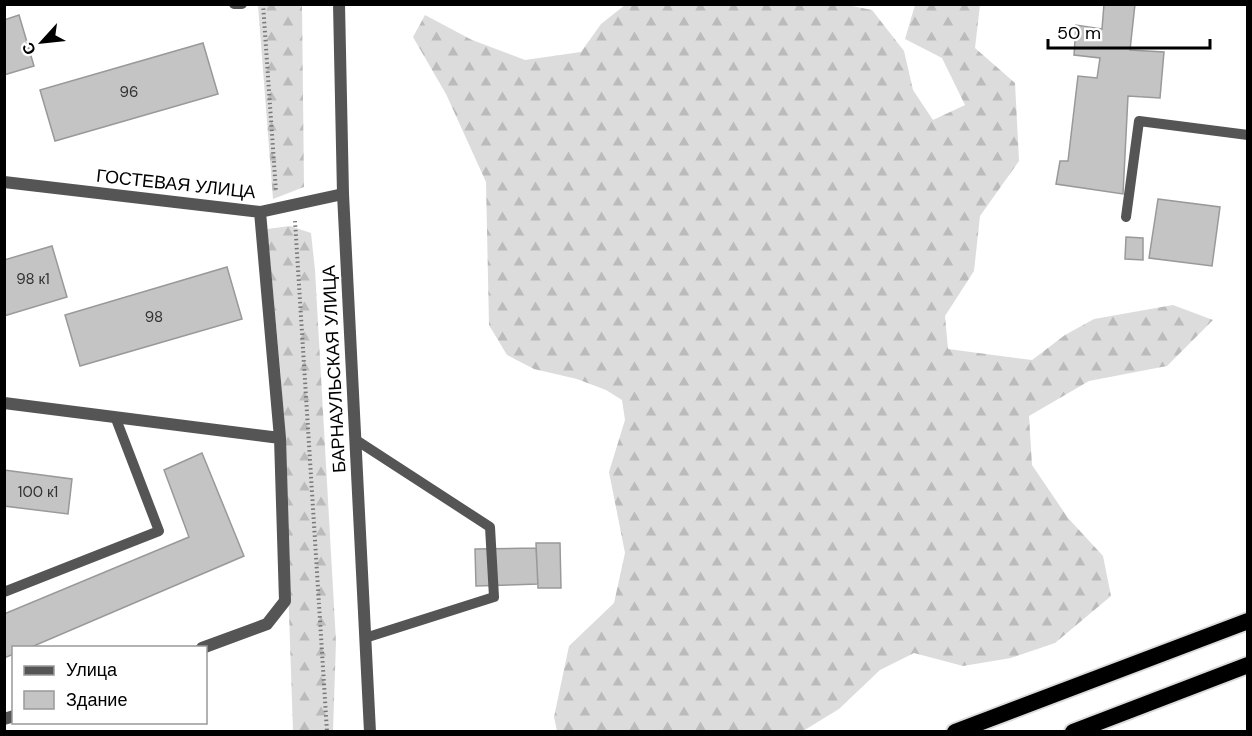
<svg xmlns="http://www.w3.org/2000/svg" width="1252" height="736" font-family="'DM Sans',sans-serif">
<defs>
<pattern id="forest-firs" width="22" height="20" patternUnits="userSpaceOnUse" patternTransform="scale(1.5)"><rect width="22" height="20" fill="#dcdcdc"/><path d="M5 1l3.5 6h-7zM16 11l3.5 6h-7z" fill="#bbb"/></pattern>
</defs>
<rect width="100%" height="100%" fill="#fff"/>
<!-- forest -->
<path fill="url(#forest-firs)" d="M258 5H302L304 187 273 199Z
M915 5H980L975 48 1015 83 1019 161 980 216 974 271 945 316 948 349 1032 360 1065 335 1094 319 1173 305 1213 320 1167 366 1089 381 1029 416 1032 465 1068 518 1103 556 1111 596 1055 643 1011 658 963 666 914 653 880 670 839 709 803 731H557L554 717 569 646 614 603 625 553 609 472 625 420 622 400 606 390 577 379 534 369 507 355 489 325 486 182 446 94 413 37 425 15 472 40 525 60 581 52 601 24 625 5H847L872 10 904 51 913 90 933 120 965 105 942 58 905 39Z
M290 226 311 233 315 270 336 642 333 731H293L281 378 267 229Z"/>
<!-- building -->
<path fill="#c4c4c4" stroke="#999" stroke-width="1.5" d="M1104 4H1135L1130 50 1164 52 1160 98 1128 96 1123 194 1056 184 1060 161H1068L1078 76 1097 78 1100 58 1074 55 1076 25 1102 29Z
M19 15 34 66 4 75V20Z
M203 43 218 94 55 141 40 90Z
M1158 199 1220 207 1212 266 1149 258Z
M1126 237 1143 238V260L1125 259Z
M52 246 67 297 4 316V260Z
M227 267 242 319 80 366 65 315Z
M202 453 244 556 29 648H14V654L4 658V614L189 537 164 470Z
M4 470 72 479 68 514 4 506Z
M536 543H560L561 588H538Z
M536 548 538 584 476 586 475 549Z"/>
<g fill="none" stroke-linecap="round" stroke-linejoin="round">
<!-- trunk casing -->
<g stroke="#dbdbdb" stroke-width="20">
<path id="trunk" d="M955 732 1248 621
M1073 732 1248 665"/>
</g>
<!-- path -->
<path stroke="#777" stroke-width="4" stroke-dasharray="1.5 3" stroke-linecap="butt" d="M263 4 276 192
M295 221 327 732"/>
<!-- service -->
<path stroke="#555" stroke-width="10" d="M234 4H242
M1126 217 1139 121 1248 135
M356 440 490 527 494 597 365 638
M4 592 159 531 116 419"/>
<!-- minor -->
<path stroke="#555" stroke-width="12" d="M4 182 260 212 343 194
M4 403 280 438
M202 648 267 624 285 601 280 438 260 212
M4 719 14 716"/>
<!-- tertiary -->
<path stroke="#555" stroke-width="12" d="M339 4 343 194 370 732"/>
<!-- trunk -->
<use href="#trunk" stroke="#000" stroke-width="16"/>
</g>
<g text-anchor="middle" dominant-baseline="central" stroke-width="4.5" stroke-linejoin="round" paint-order="stroke">
<!-- number labels -->
<g font-size="15" fill="#313131">
<text x="129" y="92">96</text>
<text x="33" y="279">98 к1</text>
<text x="154" y="317">98</text>
<text x="38" y="492">100 к1</text>
</g>
<!-- street labels -->
<g font-size="18" fill="#000" stroke="#fff">
<text transform="translate(176 184) rotate(6)">ГОСТЕВАЯ УЛИЦА</text>
<text transform="translate(334 369) rotate(-93)">БАРНАУЛЬСКАЯ УЛИЦА</text>
</g>
</g>
<!-- border -->
<rect width="1252" height="736" fill="none" stroke="#000000" stroke-width="12"/>
<!-- legend -->
<rect x="12" y="646" width="195" height="78" fill="#ffffff" stroke="#999999" stroke-width="1.5"/>
<rect x="24" y="666" width="30" height="9" fill="#555555" stroke="#999999" stroke-width="1.5"/>
<text x="66" y="676" font-size="18" fill="#000000">Улица</text>
<rect x="24" y="691" width="30" height="18" fill="#c4c4c4" stroke="#999999" stroke-width="1.5"/>
<text x="66" y="706" font-size="18" fill="#000000">Здание</text>
<!-- north arrow -->
<g transform="translate(42 42) rotate(243)" stroke="#ffffff" stroke-width="4.5" paint-order="stroke">
<path d="M0-4.5L10 22L0 15L-10 22Z" fill="#000000"/>
<text y="-9" font-size="16" font-weight="bold" text-anchor="middle" fill="#000000">С</text>
</g>
<!-- scale -->
<path d="M1048 39v9h162v-9" fill="none" stroke="#000000" stroke-width="3"/>
<text x="1057" y="39" font-size="18" fill="#000000" stroke="#ffffff" stroke-width="4.5" paint-order="stroke">50 m</text>
</svg>
